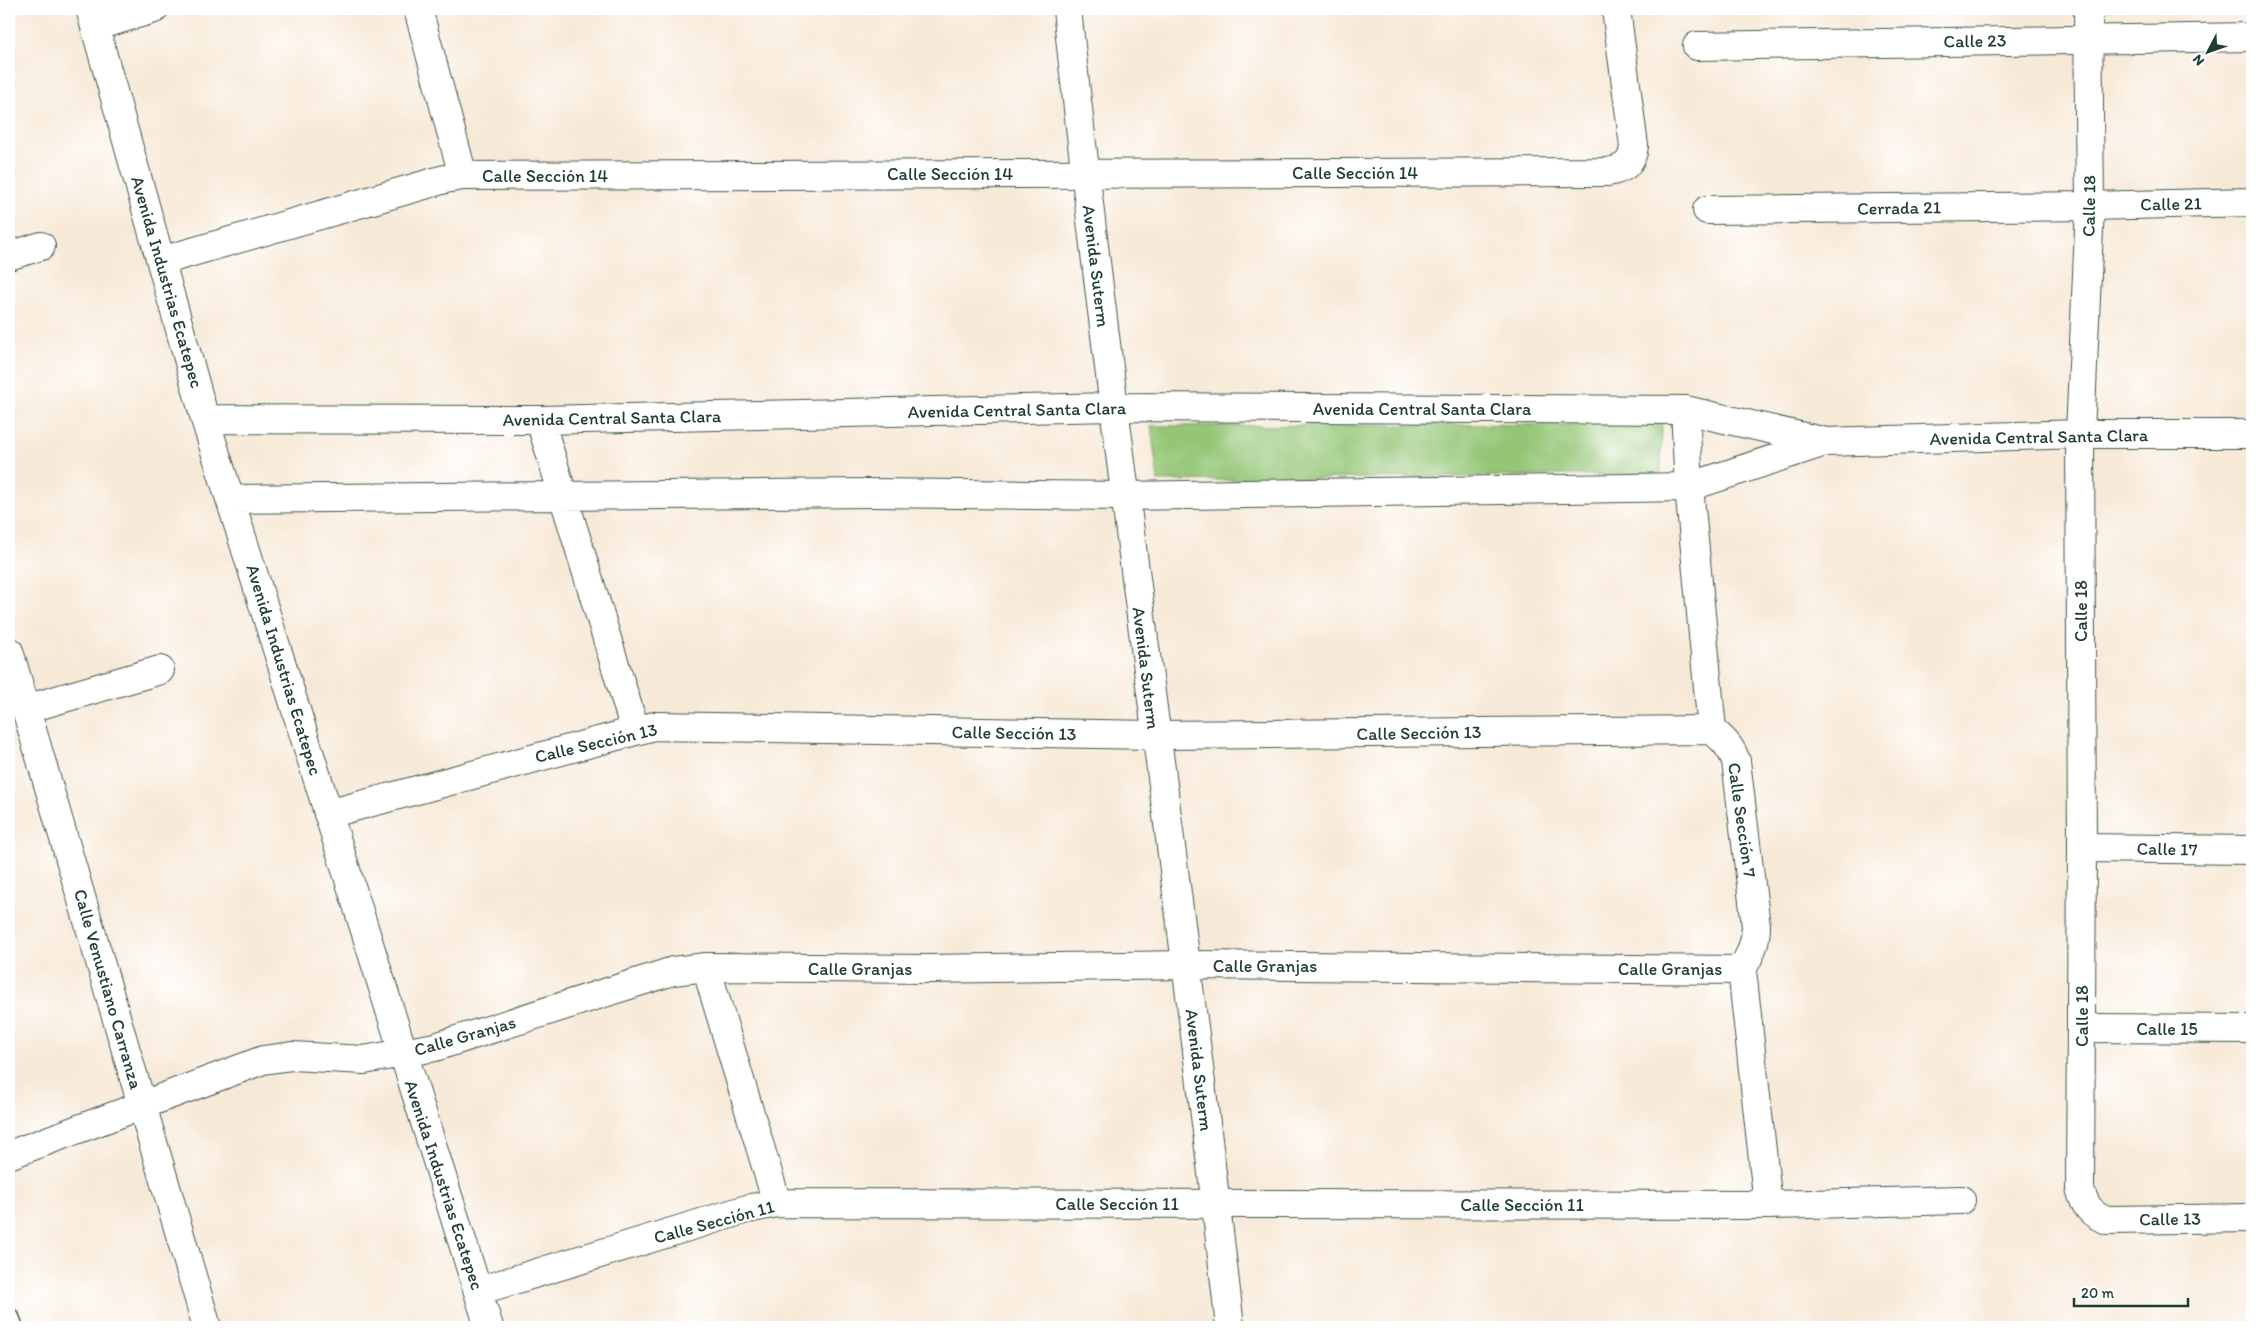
<svg xmlns="http://www.w3.org/2000/svg" width="2261" height="1336" font-family="Itim,sans-serif">
<rect width="100%" height="100%" fill="#fff"/>
<filter id="ink" filterUnits="userSpaceOnUse"><feTurbulence type="fractalNoise" baseFrequency=".02" numOctaves="2"/><feDisplacementMap in="SourceGraphic" scale="10" xChannelSelector="R" yChannelSelector="G"/><feConvolveMatrix kernelMatrix="1 2 1 2 8 2 1 2 1" color-interpolation-filters="sRGB"/></filter>
<filter id="wash" filterUnits="userSpaceOnUse"><feTurbulence type="fractalNoise" baseFrequency=".0096" numOctaves="4" result="noise"/><feDisplacementMap in="SourceGraphic" scale="20" xChannelSelector="R" yChannelSelector="G"/><feGaussianBlur stdDeviation="1.12" result="paint"/><feColorMatrix in="noise" values="0 0 0 0 0 0 0 0 0 0 0 0 0 0 0 0 0 1.4 0 .05"/><feComposite in="paint" operator="in"/></filter>
<g filter="url(#wash)">
<rect width="100%" height="100%" fill="#f7e9d7"/>
<!-- green -->
<path fill="#94c676" stroke="#5a8255" d="M1662 424 1661 474 1158 481 1151 426Z"/>
</g>
<g filter="url(#ink)">
<g fill="none" stroke-linecap="round" stroke-linejoin="round">
<!-- service casing -->
<g stroke="#3f574c" stroke-width="24">
<path id="service" d="M9 1319 12 1327"/>
</g>
<!-- pedestrian casing -->
<g stroke="#3f574c" stroke-width="30">
<path id="pedestrian" d="M1697 46 2252 37
M2090 206 2252 202
M2082 848 2252 850
M2082 1028 2252 1029"/>
</g>
<!-- minor casing -->
<g stroke="#3f574c" stroke-width="30">
<path id="minor" d="M90 9 205 419 489 1327
M418 9 463 176
M2088 9 2090 206 2080 434 2082 848 2080 1188C2084 1205 2091 1215 2108 1220L2252 1218
M96 26 154 9
M1707 210 2090 206
M9 256 41 246
M161 261 445 179 463 176 1608 172C1624 169 1632 164 1634 146L1616 9
M1685 410 1689 487 1712 730C1723 739 1731 747 1736 761L1756 926C1756 943 1750 955 1742 970L1768 1205
M205 419 540 420 1114 407
M540 420 635 730
M231 499 872 493 1124 496
M9 651 207 1327
M26 709 160 670
M328 814 654 726 1155 735 1712 730
M706 967 777 1203
M9 1155 263 1060 292 1056 364 1060 435 1047 673 971 706 967 929 969 1186 965 1742 970
M478 1291 747 1209 777 1203 1768 1205 1961 1200"/>
</g>
<!-- tertiary casing -->
<g stroke="#3f574c" stroke-width="30">
<path id="tertiary" d="M1067 9C1114 449 1181 887 1230 1327
M1114 407 1685 410 1826 442 2080 434H2252
M1124 496 1689 487 1825 442"/>
</g>
<!-- service -->
<use href="#service" stroke="#fff" stroke-width="21"/>
<!-- pedestrian -->
<use href="#pedestrian" stroke="#fff" stroke-width="28"/>
<!-- minor -->
<use href="#minor" stroke="#fff" stroke-width="28"/>
<!-- tertiary -->
<use href="#tertiary" stroke="#fff" stroke-width="28"/>
</g>
</g>
<g text-anchor="middle" dominant-baseline="central" stroke-width="4.5" stroke-linejoin="round" paint-order="stroke">
<!-- street labels -->
<g font-size="18" fill="#1f3d34" stroke="#fff">
<text transform="translate(1975 41) rotate(-1)">Calle 23</text>
<text x="1355" y="173">Calle Sección 14</text>
<text x="950" y="174">Calle Sección 14</text>
<text x="545" y="176">Calle Sección 14</text>
<text transform="translate(2171 204) rotate(-1)">Calle 21</text>
<text transform="translate(2089 206) rotate(-89)">Calle 18</text>
<text transform="translate(1899 208) rotate(-1)">Cerrada 21</text>
<text transform="translate(1096 266) rotate(83)">Avenida Suterm</text>
<text transform="translate(167 282) rotate(74)">Avenida Industrias Ecatepec</text>
<text x="1422" y="409">Avenida Central Santa Clara</text>
<text transform="translate(1017 410) rotate(-1)">Avenida Central Santa Clara</text>
<text transform="translate(612 418) rotate(-1)">Avenida Central Santa Clara</text>
<text transform="translate(2039 437) rotate(-1)">Avenida Central Santa Clara</text>
<text transform="translate(2081 611) rotate(-90)">Calle 18</text>
<text transform="translate(1146 668) rotate(83)">Avenida Suterm</text>
<text transform="translate(284 670) rotate(73)">Avenida Industrias Ecatepec</text>
<text transform="translate(1014 733) rotate(1)">Calle Sección 13</text>
<text transform="translate(1419 733) rotate(-1)">Calle Sección 13</text>
<text transform="translate(596 743) rotate(-13)">Calle Sección 13</text>
<text transform="translate(1742 820) rotate(82)">Calle Sección 7</text>
<text transform="translate(2167 849) rotate(1)">Calle 17</text>
<text x="1265" y="966">Calle Granjas</text>
<text x="860" y="969">Calle Granjas</text>
<text x="1670" y="969">Calle Granjas</text>
<text transform="translate(108 989) rotate(74)">Calle Venustiano Carranza</text>
<text transform="translate(2082 1016) rotate(-90)">Calle 18</text>
<text x="2167" y="1029">Calle 15</text>
<text transform="translate(465 1036) rotate(-16)">Calle Granjas</text>
<text transform="translate(1199 1070) rotate(83)">Avenida Suterm</text>
<text transform="translate(444 1185) rotate(72)">Avenida Industrias Ecatepec</text>
<text x="1117" y="1204">Calle Sección 11</text>
<text x="1522" y="1205">Calle Sección 11</text>
<text transform="translate(2170 1219) rotate(-1)">Calle 13</text>
<text transform="translate(714 1222) rotate(-15)">Calle Sección 11</text>
</g>
</g>
<!-- margin -->
<rect width="2261" height="1336" fill="none" stroke="#fff" stroke-width="30"/>
<!-- north arrow -->
<g transform="translate(2208 52) rotate(229)" stroke="#ffffff" stroke-width="4" paint-order="stroke">
<path d="M0-4L9 19L0 12L-9 19Z" fill="#1f3d34"/>
<text y="-8" font-size="14" font-weight="bold" text-anchor="middle" fill="#1f3d34">N</text>
</g>
<!-- scale -->
<path d="M2074 1298v8h114v-8" fill="none" stroke="#1f3d34" stroke-width="2.5"/>
<text x="2081" y="1298" font-size="15" fill="#1f3d34" stroke="#ffffff" stroke-width="4" paint-order="stroke">20 m</text>
</svg>
